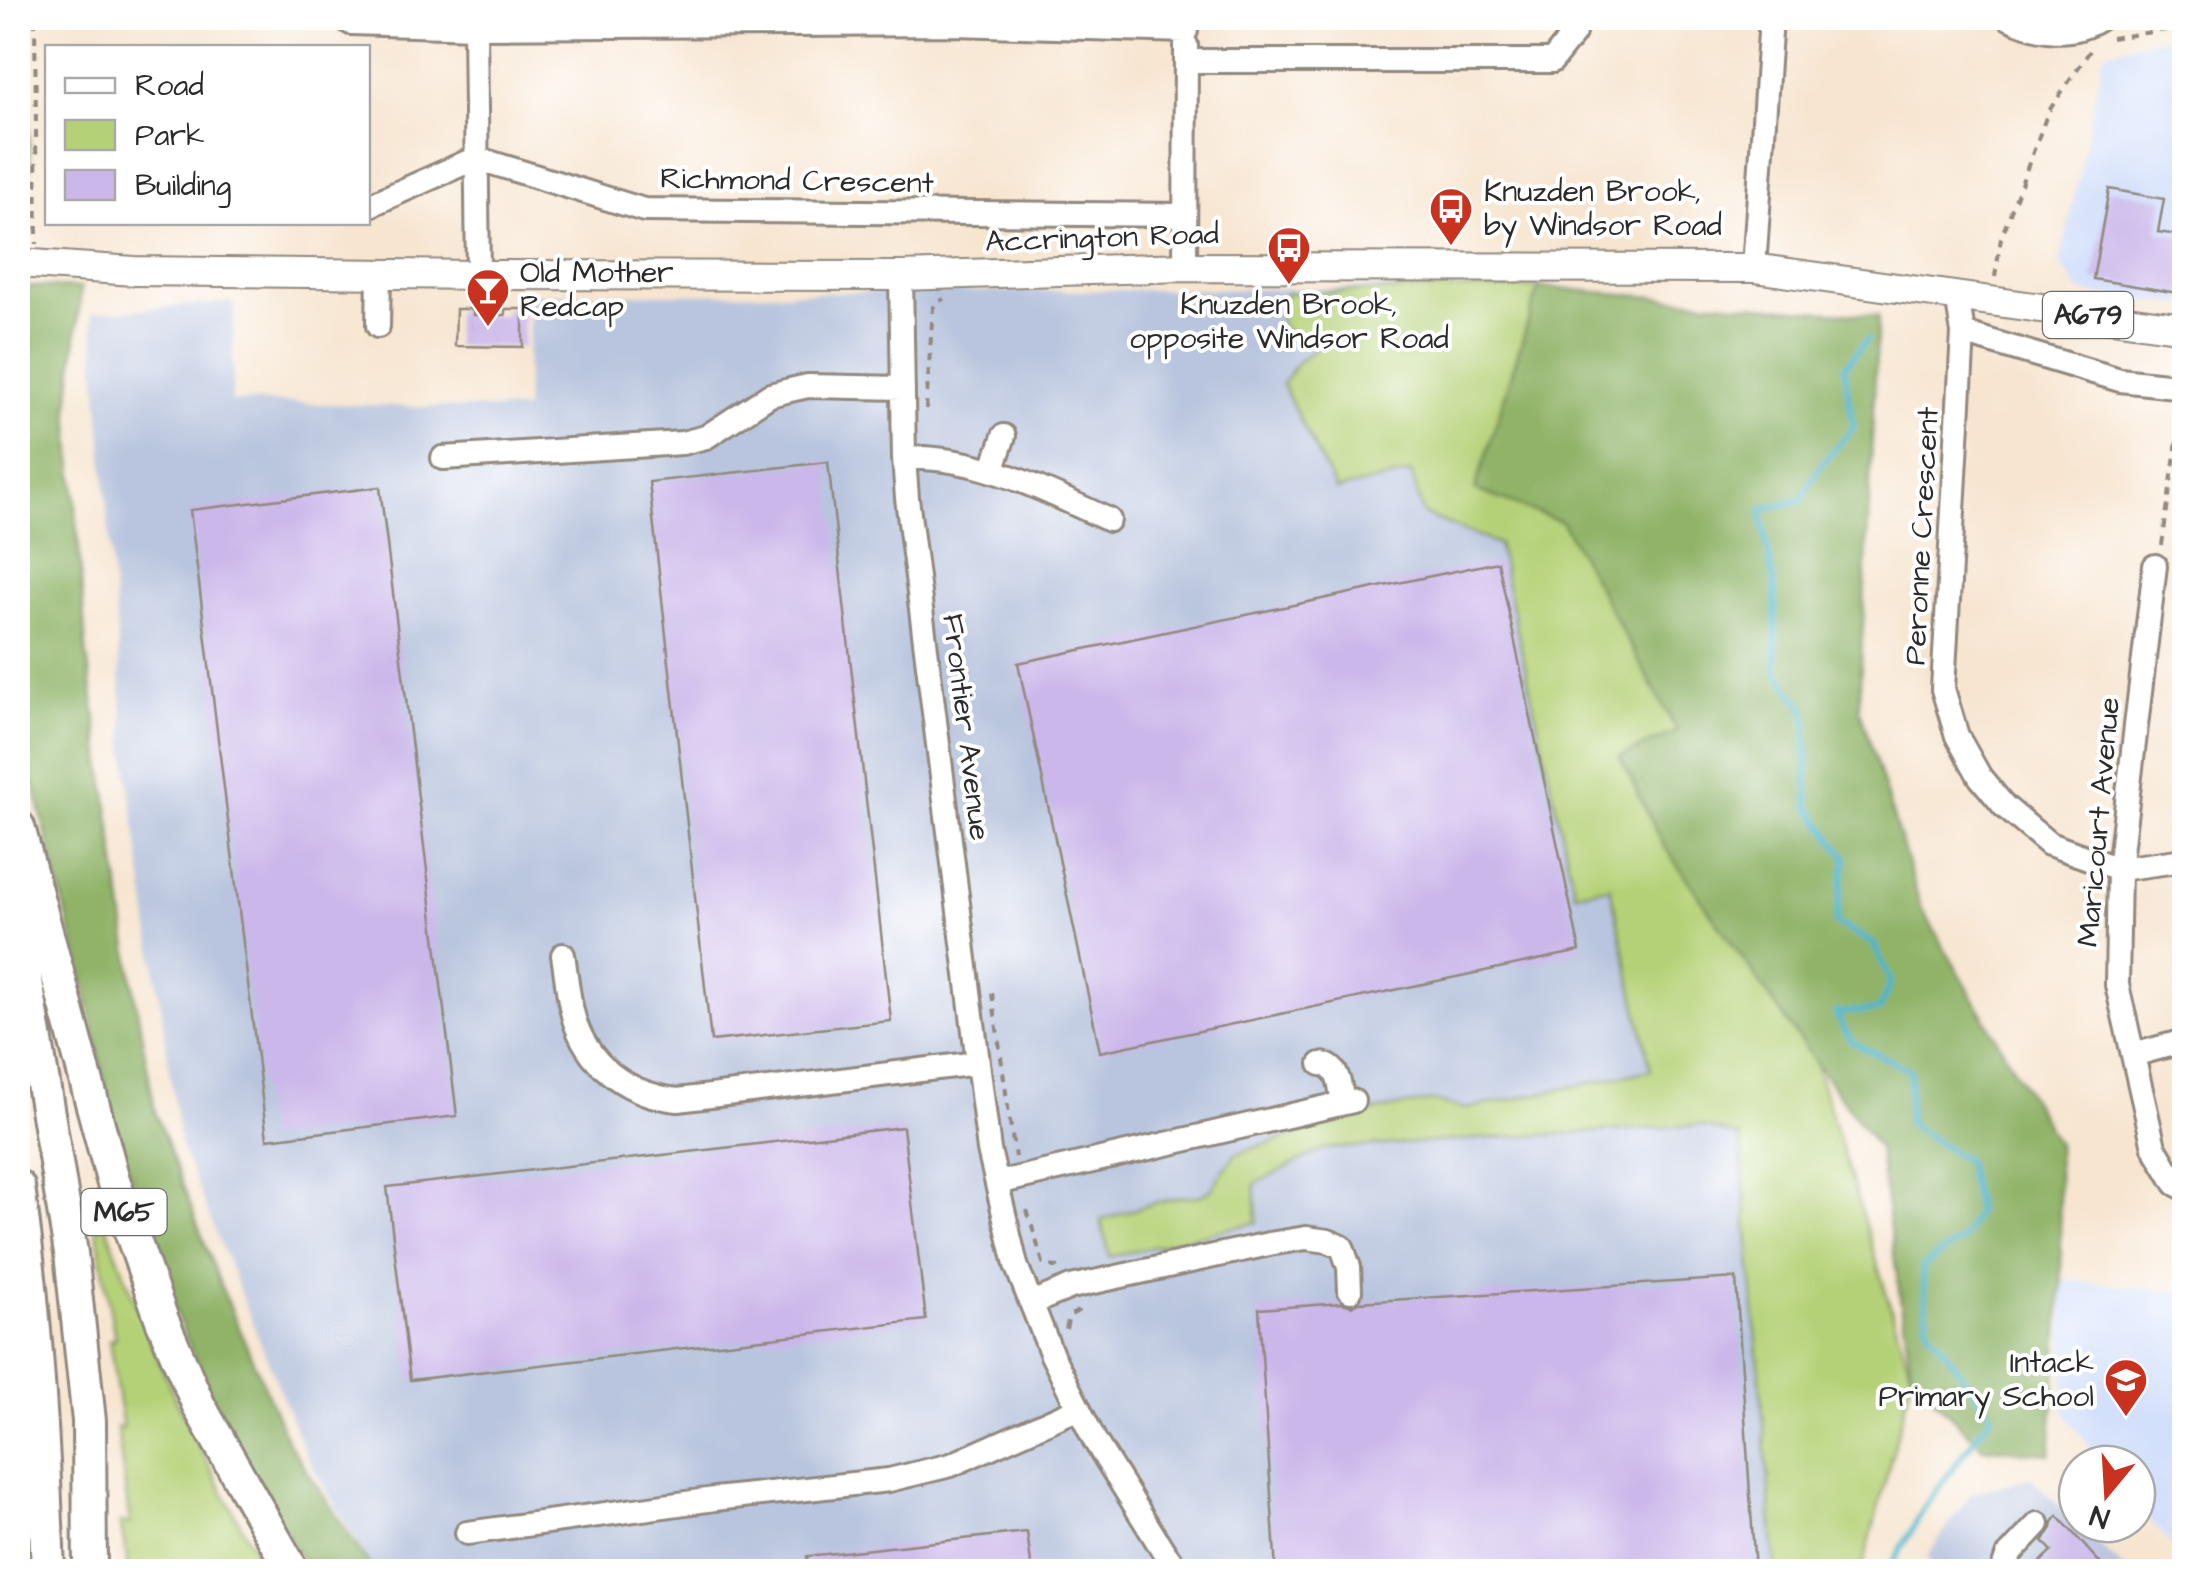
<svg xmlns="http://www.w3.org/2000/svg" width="2202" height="1589" font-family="'Architects Daughter',sans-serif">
<rect width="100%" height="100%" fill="#fff"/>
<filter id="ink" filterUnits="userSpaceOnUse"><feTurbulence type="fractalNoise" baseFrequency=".01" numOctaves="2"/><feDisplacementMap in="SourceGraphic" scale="20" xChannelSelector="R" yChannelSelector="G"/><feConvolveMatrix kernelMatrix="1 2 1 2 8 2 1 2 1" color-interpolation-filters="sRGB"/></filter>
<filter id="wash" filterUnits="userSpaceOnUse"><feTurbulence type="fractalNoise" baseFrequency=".0048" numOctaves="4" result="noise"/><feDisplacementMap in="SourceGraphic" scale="40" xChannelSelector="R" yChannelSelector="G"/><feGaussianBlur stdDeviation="2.25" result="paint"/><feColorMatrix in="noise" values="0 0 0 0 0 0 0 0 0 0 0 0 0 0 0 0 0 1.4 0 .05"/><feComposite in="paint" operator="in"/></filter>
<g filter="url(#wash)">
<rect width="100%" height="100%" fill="#f7e5d0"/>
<!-- built -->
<path fill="#cddbfa" d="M2184 35V305L2080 292 2060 264 2104 53 2145 41Z
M2062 1280 2184 1292V1560L2137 1504V1464H2103L2069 1420 2064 1408Z"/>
<!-- industrial -->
<path fill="#b9c5de" d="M1539 287 1476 489 1621 756 1721 927 1815 1062 1912 1377 1862 1571H374L306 1455 180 1144 127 766 92 313 234 302 232 401 525 410 530 295Z
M2031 1478 2077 1524 2127 1571H1935L1927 1557 1971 1493Z"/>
<!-- green -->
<path fill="#b5d177" stroke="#707e51" stroke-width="2.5" d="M1539 287 1476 489 1562 521 1678 732 1621 757 1815 1062 1912 1377 1862 1571H1776L1740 1137 1699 1125 1324 1149 1255 1184 1257 1222 1110 1257 1101 1220 1154 1203 1181 1197 1199 1196 1211 1190 1235 1154 1363 1113 1433 1101 1466 1109 1651 1070 1610 887 1575 893 1498 544 1423 514 1411 473 1336 490 1282 384 1298 362 1317 348 1316 339C1307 340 1297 341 1290 335 1277 324 1278 304 1287 293Z
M106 1225C129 1286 151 1347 179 1406 206 1462 236 1517 266 1571H127V1556L120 1523 130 1524 117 1427 123 1428 109 1340 115 1339 96 1226Z"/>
<!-- forest -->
<path fill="#90b368" stroke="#5e6f4a" stroke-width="2.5" d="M18 18H25L30 166 18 205Z
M18 286 81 288 69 408 86 649 135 997 155 1112 220 1284 288 1442 373 1571H308L217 1412 180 1323 142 1215 113 1120 82 976 22 739 18 712Z
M1539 287 1878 316 1859 707 1921 907 2057 1144 2062 1280 2050 1454 1983 1447 1912 1377 1878 1148 1815 1062 1664 846 1620 757 1677 731 1562 522 1475 490Z"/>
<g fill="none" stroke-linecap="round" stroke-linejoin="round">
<!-- stream -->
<path stroke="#4eb5cc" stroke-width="6" d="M1867 340 1844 367 1853 428 1820 466 1800 501 1761 509 1775 593 1776 670 1806 711 1808 805 1846 857 1836 923 1873 943 1891 981 1879 1010 1835 1013 1852 1042 1910 1070 1908 1123 1966 1161 1977 1212 1962 1239 1922 1267 1928 1328 1992 1415 1927 1503 1888 1572"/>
</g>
<g id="blocks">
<!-- building -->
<path fill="#cbb7ea" d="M2109 189 2164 199 2158 232 2184 236V294L2093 279Z
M456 309H473V315H505V309H523V347L455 346Z
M828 462 891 1021 711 1041 649 482Z
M380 487 457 1116 267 1139 190 510Z
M1498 562 1580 951 1100 1052 1018 663Z
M903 1127 926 1320 410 1380 387 1187Z
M1736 1278 1755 1572H1276L1259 1309 1342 1303 1352 1306 1359 1302Z
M2058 1516 2108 1572H2030L2052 1551 2043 1541 2052 1528 2053 1522Z
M1027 1532 1032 1572H809L807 1556Z"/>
</g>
</g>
<g filter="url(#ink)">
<use href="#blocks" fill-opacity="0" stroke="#91887e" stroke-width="2.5"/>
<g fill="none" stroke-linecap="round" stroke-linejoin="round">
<!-- minor casing -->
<g stroke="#91887e" stroke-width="28">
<path id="minor" d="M344 18 351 23 475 27 954 24 1186 31
M2009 18C2038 32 2072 38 2101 18
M475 27 478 275
M1186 61H1552L1574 33 1575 18
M368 206 476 158 644 210 1184 215
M1185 267 1186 45
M1754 268 1771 18
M901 276 904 458 907 498 989 1150 1016 1265 1052 1355 1095 1441 1164 1552 1179 1572
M1957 295 1963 333 1943 689 1957 736 1980 777 2004 806 2049 844 2119 869 2184 860
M378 326 379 274
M1963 333 2120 380 2184 387
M443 458 682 443 706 437 770 395 790 390 808 386 903 388
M904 458C978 455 1044 490 1109 520
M992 471 1004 436
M2155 566 2119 869 2117 985 2154 1147 2176 1184 2184 1188
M563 955C567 978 568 1003 576 1025 593 1070 631 1095 678 1100L978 1063
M2133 1055 2184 1041
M1321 1064C1340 1066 1340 1088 1343 1103
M997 1183 1353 1101
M1032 1303 1071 1287 1269 1244 1306 1238 1328 1241 1342 1247 1349 1267 1350 1291
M467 1533 715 1499 889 1480 951 1465 1079 1408
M2002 1572 2007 1557 2038 1524"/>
</g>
<!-- major casing -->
<g stroke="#91887e" stroke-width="32">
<path id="major" d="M18 263 134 271 478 275 901 276 1185 267 1754 268 2184 328"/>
</g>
<!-- highway casing -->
<g stroke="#91887e" stroke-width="38">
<path id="highway" d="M18 827 113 1180 162 1320 199 1406 293 1572
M18 933 71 1253 89 1421 90 1572
M18 1187C36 1315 43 1443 48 1572"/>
</g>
<!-- path -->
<path stroke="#91887e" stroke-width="4" stroke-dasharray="8 8" stroke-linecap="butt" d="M35 18 37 244
M2111 38 2172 29 2184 24
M1995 277 2001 238 2048 112 2094 45
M926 409 933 308 937 302 944 299
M2162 545 2182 406
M992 993 1015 1157
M1027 1210 1043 1263 1054 1267 1062 1266
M1066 1329 1069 1316 1078 1311 1076 1305"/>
<!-- minor -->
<use href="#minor" stroke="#fff" stroke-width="22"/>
<!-- major -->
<use href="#major" stroke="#fff" stroke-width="28"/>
<!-- highway -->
<use href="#highway" stroke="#fff" stroke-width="32"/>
</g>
</g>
<!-- icons -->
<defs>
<g id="bus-pin" transform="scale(2.25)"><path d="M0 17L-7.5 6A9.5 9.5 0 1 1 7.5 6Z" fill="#c8321e" stroke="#fff"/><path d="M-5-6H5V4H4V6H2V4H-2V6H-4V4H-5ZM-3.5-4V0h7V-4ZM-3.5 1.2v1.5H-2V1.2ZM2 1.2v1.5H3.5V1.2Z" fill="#fff"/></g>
<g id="bar-pin" transform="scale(2.25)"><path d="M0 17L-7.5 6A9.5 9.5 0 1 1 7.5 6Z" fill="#c8321e" stroke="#fff"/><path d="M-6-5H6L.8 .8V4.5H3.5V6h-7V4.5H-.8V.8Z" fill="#fff"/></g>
<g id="school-pin" transform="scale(2.25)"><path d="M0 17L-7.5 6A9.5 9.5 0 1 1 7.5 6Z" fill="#c8321e" stroke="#fff"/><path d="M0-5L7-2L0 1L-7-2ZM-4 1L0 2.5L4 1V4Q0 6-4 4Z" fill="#fff"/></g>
</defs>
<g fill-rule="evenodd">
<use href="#bus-pin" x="1451" y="209"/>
<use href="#bus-pin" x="1289" y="248"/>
<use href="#bar-pin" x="488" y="290"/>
<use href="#school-pin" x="2126" y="1380"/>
</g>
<g text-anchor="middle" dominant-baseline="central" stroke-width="8" stroke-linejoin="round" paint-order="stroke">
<!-- shield labels -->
<g fill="#fff" stroke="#6b6b6b" stroke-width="2.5">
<rect x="2043" y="292" width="90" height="46" rx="8"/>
<rect x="81.5" y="1189" width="85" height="46" rx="8"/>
</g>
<g font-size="28" font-weight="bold" fill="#2b2b2b">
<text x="2088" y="315">A679</text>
<text x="124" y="1212">M65</text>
</g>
<!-- street labels -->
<g font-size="30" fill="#2b2b2b" stroke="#fff">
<text transform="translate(797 181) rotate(1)">Richmond Crescent</text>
<text transform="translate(1102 238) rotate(-2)">Accrington Road</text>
<text transform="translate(1922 536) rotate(-87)">Peronne Crescent</text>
<text transform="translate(966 727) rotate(83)">Frontier Avenue</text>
<text transform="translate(2099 822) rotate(-85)">Maricourt Avenue</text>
</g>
<!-- poi labels -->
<g font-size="30" fill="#2b2b2b" stroke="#fff" text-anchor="start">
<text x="1484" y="192">Knuzden Brook,<tspan x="1484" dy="34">by Windsor Road</tspan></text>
<text x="520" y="273">Old Mother<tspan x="520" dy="34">Redcap</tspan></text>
<text x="1289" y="305" text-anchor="middle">Knuzden Brook,<tspan x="1289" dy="34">opposite Windsor Road</tspan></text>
<text x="2094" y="1363" text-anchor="end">Intack<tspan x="2094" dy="34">Primary School</tspan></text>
</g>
</g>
<!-- margin -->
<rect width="2202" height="1589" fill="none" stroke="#fff" stroke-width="60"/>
<!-- legend -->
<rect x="45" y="45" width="325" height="180" fill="#ffffff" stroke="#aaaaaa" stroke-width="2.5"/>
<rect x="65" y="78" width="50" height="15" fill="#ffffff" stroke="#aaaaaa" stroke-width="2.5"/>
<text x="135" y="95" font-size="30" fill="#2b2b2b">Road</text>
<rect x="65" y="120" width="50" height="30" fill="#b5d177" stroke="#aaaaaa" stroke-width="2.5"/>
<text x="135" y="145" font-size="30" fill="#2b2b2b">Park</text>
<rect x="65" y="170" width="50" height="30" fill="#cbb7ea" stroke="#aaaaaa" stroke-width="2.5"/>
<text x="135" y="195" font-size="30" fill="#2b2b2b">Building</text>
<!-- north arrow -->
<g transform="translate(2107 1494) rotate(198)"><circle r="48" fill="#ffffff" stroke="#aaaaaa" stroke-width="2.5"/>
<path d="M0-8L18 38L0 25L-18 38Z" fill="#c8321e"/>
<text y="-15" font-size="28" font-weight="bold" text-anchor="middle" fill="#2b2b2b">N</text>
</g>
</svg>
